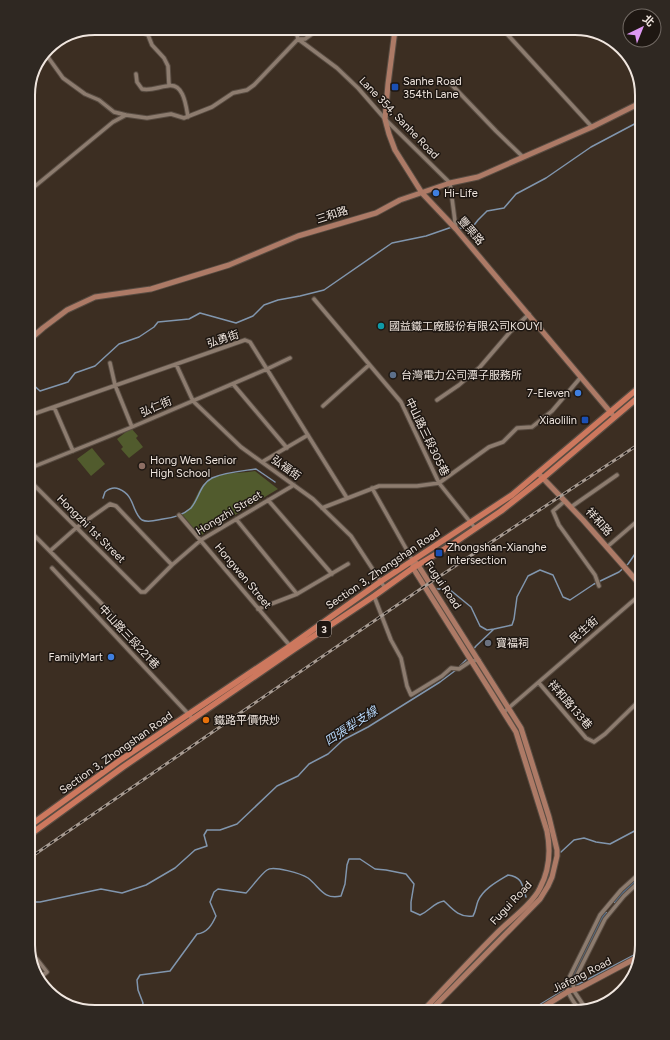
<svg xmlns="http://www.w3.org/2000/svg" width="670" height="1040" font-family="Figtree,'Noto Sans TC',sans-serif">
<rect width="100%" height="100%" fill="#3c2e22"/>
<!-- green -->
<path fill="#515b2d" d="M131 428 138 436 136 438 143 447 129 458 121 449 123 447 117 439Z
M92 448 105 464 91 476 77 459Z
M255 471 278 489 200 536 182 514C185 512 189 509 191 506 196 499 198 490 204 484 215 471 239 474 255 471Z"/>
<!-- water -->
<path fill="#527499" stroke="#8196ae" d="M642 872V877L616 904 613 901Z
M605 911 608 914 573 981 570 979 601 915Z"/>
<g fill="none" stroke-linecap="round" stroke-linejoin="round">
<!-- stream -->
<path stroke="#8196ae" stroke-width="1.5" d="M458 228 471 229 478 220 487 211 504 208 516 194 546 178 591 147 642 120
M28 380 40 391 68 382 75 373 95 366 119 344 139 337 154 327 158 322 189 319 200 313 236 323 253 316 264 305 278 300 300 296 324 290 392 243 426 236 452 227
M103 498 105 492C110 488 114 487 119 489 135 495 132 513 142 520 148 523 157 520 163 519 173 518 183 515 191 508 199 499 200 484 212 478 225 472 242 471 256 469L275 482
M435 589H449L471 607 480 626 487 630 494 629
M469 655 476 646 494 629 512 625 514 619 517 597 528 576 540 570 553 575 563 597 570 600 594 584 619 572 628 564 637 551 641 549 642 550
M459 667 467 659
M561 852 574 840 584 838 596 842 610 844 642 827
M28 902H40L101 889 122 893 146 885 175 868 195 850 207 846 204 835 207 830H220L237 824 277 786 298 776 309 764 328 754 343 740 368 727 440 682 456 670
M577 985 640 952
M56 998 63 999 68 1004
M140 1012 143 1003 138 990 137 980 140 975 170 971 197 934C207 933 212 925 216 916L210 902 214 892 218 889 246 893C252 887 261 874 267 870 273 865 302 874 308 878 320 887 323 900 341 896L345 884 347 865 349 859H360L375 869 386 870 406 874 414 884 411 902V911L420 915C431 910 433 903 444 901 453 910 460 918 473 916 476 911 476 906 478 901 483 889 498 881 508 875 522 877 522 884 526 897
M528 1012 564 990"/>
<!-- canal -->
<path stroke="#527499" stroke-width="4.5" d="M569 985 573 974"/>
<!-- street casing -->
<g stroke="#584c42" stroke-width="5.5">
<path id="street" d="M296 31 298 39 337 68 358 88 385 119 450 183 456 229
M140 32 148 35 152 45 164 58 168 66 169 85
M507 34 592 127
M300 39H305L316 31
M45 53 63 78 85 94 99 100 114 112 126 115 147 118 171 114 184 118 212 107 233 93 247 90 254 85 298 39
M136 74 137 82 142 89C151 91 158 87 167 86 184 82 186 106 188 117
M450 83 496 131 523 157
M28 192 113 122 126 115
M314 299 401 402 439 483 475 528
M110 363 115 385 132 427
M176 364 193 401 241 447 313 499 351 536 385 588
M233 384 287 448
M437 400 459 385 480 367 510 332 529 314
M323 406 369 365
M54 407 73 451
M28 416 245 340 250 342 347 498
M262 462 308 435
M28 469 132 427 267 369 290 358
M28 479 141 592H145L172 565 201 540 294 485
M372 488 413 561
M268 500 332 574
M565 501 553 511 559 525 595 575 599 586
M571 507 617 475
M322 508 379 486H417L439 483 489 447 503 442 517 428 532 427 552 411 581 377
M179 515 291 647
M236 519 297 594
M28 529 111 613
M607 547 642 517
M50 551 76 528 110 504 116 506 172 565
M52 568 193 719
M374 596 391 640 401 658 407 686 411 695 442 676 451 668 459 669 471 661 479 660
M258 609 297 594 348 564
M539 683 586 738 594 742 605 734 642 698
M504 712 642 593
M29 949 47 972 38 979
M586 1009 574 991 573 983 605 919 624 896 642 879
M580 1011C574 1002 564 991 568 980L600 915 621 890 642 871"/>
</g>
<!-- secondary casing -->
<g stroke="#584c42" stroke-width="7">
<path id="secondary" d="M395 30 388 84 385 119 389 134 395 150 422 193 456 229 612 414
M28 341 43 328 67 310 95 297 151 289 229 265 298 236 376 213 400 200 450 183 478 177 592 127 642 102
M538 473 583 520 642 587
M415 562 418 565 521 728 549 817 557 850V856L552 877 548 886 540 899 429 1012
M413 565V568L516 732 547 831C551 851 550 869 540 888 533 903 510 920 498 932 472 958 447 985 422 1012
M535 1012 569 991 580 988 638 957"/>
</g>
<!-- primary casing -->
<g stroke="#584c42" stroke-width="8">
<path id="primary" d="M28 827 119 761 290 646 380 582 512 495 642 385
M28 836 123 767 293 650 374 596 413 568 451 545 501 511 543 478 642 394"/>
</g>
<!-- street -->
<use href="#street" stroke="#8d7c6f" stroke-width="3.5"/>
<!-- secondary -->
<use href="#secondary" stroke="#ad7a66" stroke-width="5"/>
<!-- primary -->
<use href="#primary" stroke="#cd785e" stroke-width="5.5"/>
<!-- rail casing -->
<g stroke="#a79b92" stroke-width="3">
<path id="rail" d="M28 859 422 588 642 442"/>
</g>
<!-- rail -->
<use href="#rail" stroke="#1e1712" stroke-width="1.5" stroke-dasharray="4.5" stroke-linecap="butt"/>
</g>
<!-- markers -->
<g fill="#1a4fb4" stroke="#1e1712" stroke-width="1.5">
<rect x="391" y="83" width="8" height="8" rx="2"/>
<rect x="581" y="416" width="8" height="8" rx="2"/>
<rect x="435" y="549" width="8" height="8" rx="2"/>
</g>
<g fill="#3f7fe0" stroke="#1e1712" stroke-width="1.5">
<circle cx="436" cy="193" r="4"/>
<circle cx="578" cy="393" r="4"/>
<circle cx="111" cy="657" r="4"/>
</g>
<circle fill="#0f9aa8" stroke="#1e1712" stroke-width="1.5" cx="381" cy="326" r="4"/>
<circle fill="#5c6f8a" stroke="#1e1712" stroke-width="1.5" cx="393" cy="375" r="4"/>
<circle fill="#8d6e63" stroke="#1e1712" stroke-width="1.5" cx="142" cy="466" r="4"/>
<circle fill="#6b7280" stroke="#1e1712" stroke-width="1.5" cx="488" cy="643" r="4"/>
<circle fill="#e8710a" stroke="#1e1712" stroke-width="1.5" cx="206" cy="720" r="4"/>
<g text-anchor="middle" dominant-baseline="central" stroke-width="3" stroke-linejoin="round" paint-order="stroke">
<!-- shield labels -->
<rect fill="#1e1712" stroke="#b1a8a2" stroke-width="1" x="317" y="621" width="14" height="16" rx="3"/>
<g font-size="10" font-weight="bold" fill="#f0e6df">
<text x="324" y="629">3</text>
</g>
<!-- poi labels -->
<g font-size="11" fill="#f0e6df" stroke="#1e1712" text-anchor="start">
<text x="403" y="81">Sanhe Road<tspan x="403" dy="13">354th Lane</tspan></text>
<text x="444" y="193">Hi-Life</text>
<text x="389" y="326">國益鐵工廠股份有限公司KOUYI</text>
<text x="401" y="375">台灣電力公司潭子服務所</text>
<text x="570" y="393" text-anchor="end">7-Eleven</text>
<text x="577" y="420" text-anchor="end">Xiaolilin</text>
<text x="150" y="460">Hong Wen Senior<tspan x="150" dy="13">High School</tspan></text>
<text x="447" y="547">Zhongshan-Xianghe<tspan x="447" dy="13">Intersection</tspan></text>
<text x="496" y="643">寶福祠</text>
<text x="103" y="657" text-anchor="end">FamilyMart</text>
<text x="214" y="720">鐵路平價快炒</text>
</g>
<!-- street labels -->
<g font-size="11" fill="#f0e6df" stroke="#1e1712">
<text transform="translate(399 118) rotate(46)">Lane 354, Sanhe Road</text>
<text transform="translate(332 215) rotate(-18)">三和路</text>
<text transform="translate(471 231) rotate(49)">豐栗路</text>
<text transform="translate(223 339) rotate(-18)">弘勇街</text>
<text transform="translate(156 407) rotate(-23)">弘仁街</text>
<text transform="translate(427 437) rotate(64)">中山路三段305巷</text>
<text transform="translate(286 468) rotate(36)">弘福街</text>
<text transform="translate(229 513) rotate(-31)">Hongzhi Street</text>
<text transform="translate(599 522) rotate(48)">祥和路</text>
<text transform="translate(91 529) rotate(45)">Hongzhi 1st Street</text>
<text transform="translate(383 569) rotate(-34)">Section 3, Zhongshan Road</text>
<text transform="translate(243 576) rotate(50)">Hongwen Street</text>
<text transform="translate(443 585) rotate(56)">Fugui Road</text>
<text transform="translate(584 630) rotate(-41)">民生街</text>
<text transform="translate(129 637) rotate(47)">中山路三段221巷</text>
<text transform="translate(570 705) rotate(49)">祥和路133巷</text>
<text transform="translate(116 753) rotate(-35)">Section 3, Zhongshan Road</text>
<text transform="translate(511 903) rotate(-47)">Fugui Road</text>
<text transform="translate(582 975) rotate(-27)">Jiafeng Road</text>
</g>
<!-- water labels -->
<g font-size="12" font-style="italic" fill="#b5d5f7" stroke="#1e1712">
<text transform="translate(351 726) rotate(-33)">四張犁支線</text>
</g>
</g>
<!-- crop -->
<path d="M0 0H670V1040H0ZM95 35H575A60 60 0 0 1 635 95V945A60 60 0 0 1 575 1005H95A60 60 0 0 1 35 945V95A60 60 0 0 1 95 35Z" fill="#2f2822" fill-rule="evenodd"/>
<path fill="none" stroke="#f0e6df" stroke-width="2" d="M95 35H575A60 60 0 0 1 635 95V945A60 60 0 0 1 575 1005H95A60 60 0 0 1 35 945V95A60 60 0 0 1 95 35Z"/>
<!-- north arrow -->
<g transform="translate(642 28) rotate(43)"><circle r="19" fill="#1e1712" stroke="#726a64"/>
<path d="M0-3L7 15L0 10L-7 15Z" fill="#de98f3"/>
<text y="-6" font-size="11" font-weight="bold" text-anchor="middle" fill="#f0e6df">北</text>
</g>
</svg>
